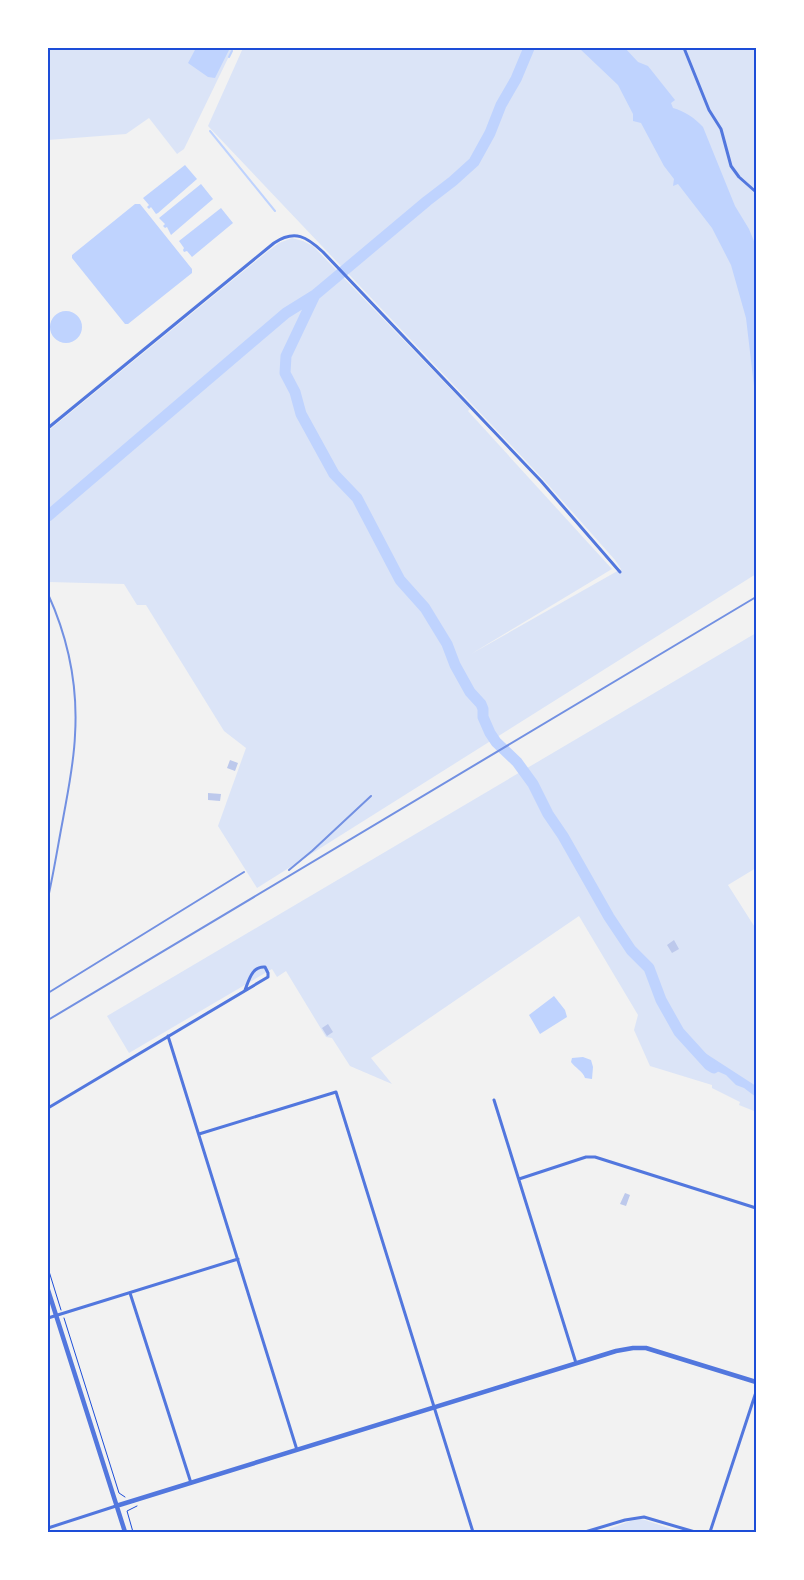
<svg xmlns="http://www.w3.org/2000/svg" width="804" height="1580" font-family="'Source Sans 3',sans-serif">
<rect width="100%" height="100%" fill="#f2f2f2"/>
<!-- green -->
<path fill="#dbe4f7" d="M48 48H233L184 149 177 154 149 118 126 134 48 140Z
M243 48H756V574L257 888 218 826 246 748 224 731 146 605H137L124 584 49 582 48 580V431L267 252 279 243 292 238 303 241 313 246 470 409 468 411 612 569 471 654 621 569 615 560 543 479 208 126Z
M756 633V868L728 885 756 929V1114L754 1113V1111L739 1105 740 1102 712 1088V1085L650 1066 634 1030 638 1015 579 916 371 1058 392 1084 350 1066 332 1038 326 1037 286 971 277 977 272 969 129 1053 107 1016Z
M641 1519 645 1520 680 1532H610L609 1529 630 1521Z"/>
<!-- water -->
<path fill="#bfd3fe" d="M196 48H230L215 78 208 77 188 63Z
M579 48H625L638 62 648 66 675 100 671 103 673 108C684 111 695 118 703 127L735 206 749 229 756 246V403L746 318 731 265 712 228 678 184 673 186 674 179 664 166 641 123 633 121V114L618 85Z
M185 165 197 179 158 213 156 214 151 207 149 209 147 207 149 205 143 198Z
M201 184 213 199 171 235 167 227 165 228 163 226 165 224 159 218Z
M135 204H140L192 269V273L128 324H125L72 258V255Z
M221 208 233 223 192 257 187 251 184 252 183 250 184 248 179 241Z
M50 327a16 16 0 1 1 32 0a16 16 0 1 1-32 0Z
M554 996 565 1010 567 1017 540 1034 529 1015Z
M705 1053 756 1086V1097L744 1088 736 1085 726 1075 703 1065 701 1062Z
M583 1057 591 1060 593 1067 592 1079 585 1078C583 1071 575 1068 571 1062L572 1058Z"/>
<g fill="none" stroke-linecap="round" stroke-linejoin="round">
<!-- stream -->
<path stroke="#bfd3fe" stroke-width="2" d="M229 57 232 51
M210 131 275 211"/>
<!-- river -->
<path stroke="#bfd3fe" stroke-width="11" d="M529 48 516 79 501 105 490 133 474 162 453 181 427 201 315 295 286 356 285 373 295 392 301 414 334 474 357 498 400 580 425 608 447 644 455 665 470 692 481 704 483 709V717L490 733 496 742 517 762 533 784 548 814 563 836 609 917 631 950 649 968 661 1000 679 1032 709 1065 714 1068
M48 516 286 313 315 295"/>
</g>
<!-- building -->
<path fill="#bdc9ec" d="M230 760 238 763 235 771 227 768Z
M208 793 221 794 220 801 208 800Z
M674 940 679 949 672 953 667 945Z
M328 1024 333 1032 327 1036 322 1028Z
M625 1193 630 1195 626 1206 620 1204Z"/>
<g fill="none" stroke-linecap="round" stroke-linejoin="round">
<!-- path -->
<path stroke="#1d4ed8" stroke-width="1" d="M48 1268 61 1310
M64 1318 119 1493 125 1497
M133 1532 127 1511 137 1506"/>
<!-- minor -->
<path stroke="#5277de" stroke-width="3" d="M684 48 709 110 721 129 731 166 739 177 756 192
M48 428 274 243C295 229 307 237 323 252L541 481 620 572
M168 1036 297 1450
M494 1100 576 1363
M48 1108 268 977V973L265 967C252 966 249 980 245 990
M199 1134 336 1092 473 1532
M519 1179 586 1157H595L756 1208
M130 1293 191 1483
M48 1318 238 1259
M48 1528 116 1506
M585 1532 625 1520 644 1517 695 1532
M710 1532 756 1392"/>
<!-- tertiary -->
<path stroke="#5277de" stroke-width="4.5" d="M48 1290 125 1532
M116 1506 616 1351 633 1348H646L756 1382"/>
<!-- rail -->
<path stroke="#7290e2" stroke-width="2" d="M48 594C68 638 78 687 75 735 74 763 68 791 63 819 58 845 54 871 48 898
M289 870 312 851 371 796
M48 993 244 872
M48 1020 756 597"/>
</g>
<!-- border -->
<rect width="804" height="1580" fill="none" stroke="#ffffff" stroke-width="98"/>
<rect x="49" y="49" width="706" height="1482" fill="none" stroke="#1d4ed8" stroke-width="2"/>
</svg>
